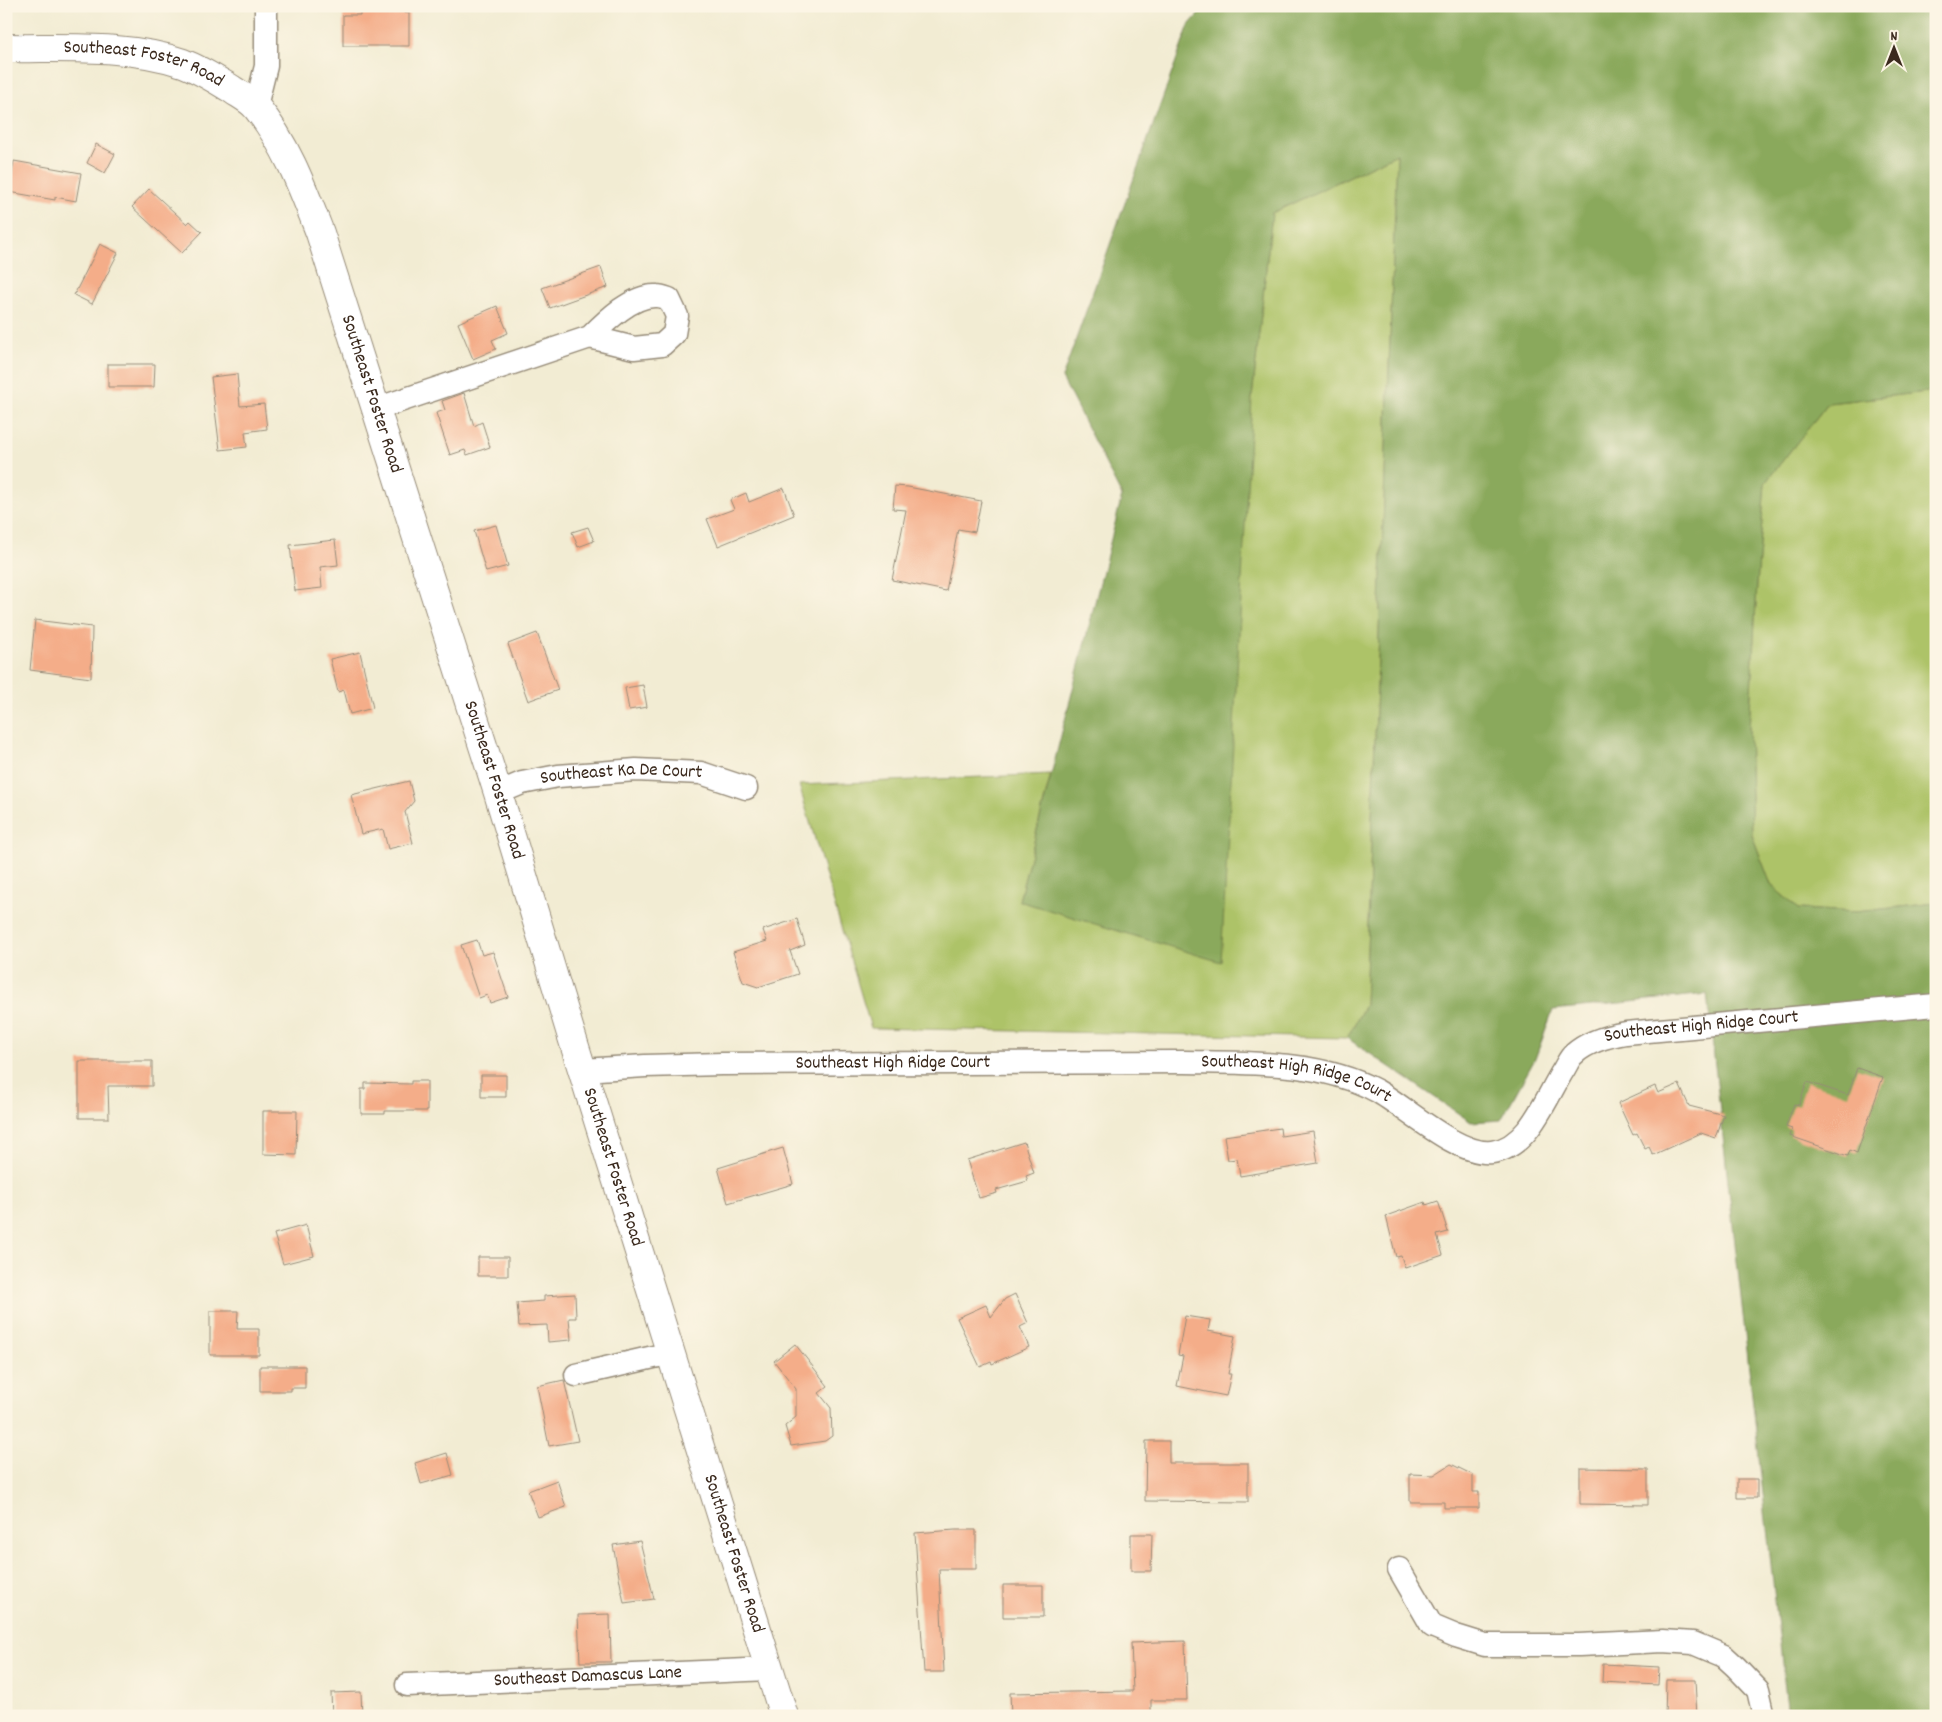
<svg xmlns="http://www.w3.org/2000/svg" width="1942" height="1722" font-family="Dekko,sans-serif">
<rect width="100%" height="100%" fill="#fcf5e5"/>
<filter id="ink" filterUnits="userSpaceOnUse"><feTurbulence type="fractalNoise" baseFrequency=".02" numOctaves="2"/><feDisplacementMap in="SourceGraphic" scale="10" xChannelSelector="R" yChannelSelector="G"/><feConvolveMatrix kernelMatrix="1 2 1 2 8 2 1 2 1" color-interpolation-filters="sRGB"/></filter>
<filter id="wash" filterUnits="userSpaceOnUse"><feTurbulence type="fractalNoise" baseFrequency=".0096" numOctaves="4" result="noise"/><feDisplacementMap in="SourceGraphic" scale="20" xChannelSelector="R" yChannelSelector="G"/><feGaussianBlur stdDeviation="1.12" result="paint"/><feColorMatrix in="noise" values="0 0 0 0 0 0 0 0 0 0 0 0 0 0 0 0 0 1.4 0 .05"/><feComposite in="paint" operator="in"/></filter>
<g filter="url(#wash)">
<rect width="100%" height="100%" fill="#f2ecd3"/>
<!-- green -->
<path fill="#adc367" stroke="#747642" d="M1397 154 1365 1005 1347 1038 871 1028 799 785 1051 774 1019 901 1252 398 1272 213Z
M1936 391V903L1856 912 1798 909 1771 885 1752 835 1749 729 1757 584 1765 483 1828 403Z"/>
<!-- forest -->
<path fill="#8aa95c" stroke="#626a3d" d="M1206 6H1936V391L1828 403 1765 483 1757 584 1749 729 1752 835 1771 885 1798 909 1856 912 1936 903V1716H1788L1707 994 1553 1010 1535 1059 1501 1120 1471 1122 1347 1038 1365 1005 1397 154 1272 213 1252 398 1221 962 1019 901 1122 496 1062 378 1189 25Z"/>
<g id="blocks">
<!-- building -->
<path fill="#f4ad89" d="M360 6H375V9H405V13H409V46H343V15H360Z
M96 144 115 154 105 173 87 163Z
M14 161 81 173 76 201 55 197V200L9 192Z
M149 189 187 224 190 221 202 232 182 253 132 207Z
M100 244 118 253 92 304 74 295Z
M601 267 608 287 550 308 542 288Z
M497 306 508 333 492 340 496 349 473 359 458 323Z
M108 364H155L154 387H108Z
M237 374 240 406 264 404 267 429 245 432 247 447 220 450 211 377Z
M464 393 474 426 482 422 490 447 467 455 465 450 450 455 436 413 445 410 442 401Z
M895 486 908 487 981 501 975 532 958 529 946 591 892 580 906 510 893 509Z
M784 488 794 515 718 546 707 519 734 509 730 500 746 493 749 502Z
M496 525 508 566 486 572 474 531Z
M588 527 594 541 578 547 572 532Z
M335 540 338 565 320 567 322 588 295 591 290 545Z
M35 620 92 627 91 678 30 670Z
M537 633 558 690 528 701 508 644Z
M360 652 373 708 350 714 344 690 338 692 330 659Z
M643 685 647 707 629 710 625 688Z
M409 781 414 801 405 812 413 843 388 849 383 829 361 834 351 795Z
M797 919 805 945 790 951 798 974 758 987 743 982 733 952 767 941 763 930Z
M477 940 482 955 493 952 508 997 490 1003 487 995 479 998 461 945Z
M79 1061H152V1086H108L109 1118H79Z
M1857 1068 1883 1077 1857 1153 1850 1150 1848 1156 1790 1136 1792 1129 1786 1127 1794 1104 1799 1105 1807 1082 1848 1095Z
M481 1075H506V1097H481Z
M411 1081H427V1111H385V1114H361V1089H365V1083L411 1084Z
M1679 1084 1689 1106 1724 1115 1716 1138 1701 1133 1653 1155 1649 1147 1645 1149 1637 1133 1633 1135 1618 1103 1655 1086 1658 1093Z
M263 1111H297L296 1155 263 1154Z
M1280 1128 1281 1136 1313 1131 1318 1163 1240 1176 1237 1159 1228 1160 1224 1136Z
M1024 1142 1034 1173 1026 1176 1028 1181 996 1190 997 1193 979 1198 967 1160Z
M783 1148 793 1184 728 1203 718 1168Z
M1438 1201 1448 1232 1437 1235 1443 1255 1405 1268 1401 1256 1396 1257 1386 1216 1425 1202 1426 1205Z
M306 1225 314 1256 283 1264 274 1234Z
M478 1257H508V1276H478Z
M575 1294 576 1318H569L571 1340 548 1342 547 1325 519 1326 517 1303 544 1301V1296Z
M1015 1294 1028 1323 1020 1327 1029 1347 992 1364 991 1362 980 1367 957 1318 986 1305 991 1317 1005 1299Z
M210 1311H238L237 1329H259V1355H210Z
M1185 1316 1210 1320 1208 1331 1235 1336 1228 1374H1231L1226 1396 1177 1386 1183 1356 1178 1355Z
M795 1344 828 1386 819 1393 831 1408 832 1436 825 1441 791 1446 785 1426 796 1417V1389L774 1361Z
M260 1366H305V1388H291V1391H260Z
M564 1380 578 1441 549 1446 537 1386Z
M1146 1441H1169V1463H1248V1502L1145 1501Z
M447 1453 453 1475 421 1484 415 1463Z
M1451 1464 1473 1475V1492H1479V1508H1444V1502H1410V1474L1434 1475Z
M1580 1468 1648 1469V1505L1580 1504Z
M1737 1479H1757V1498H1737Z
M557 1480 566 1507 538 1517 528 1491Z
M955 1530H976V1569H939L944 1672H924L915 1533Z
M1131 1534H1152L1151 1571H1131Z
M640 1541 654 1599 624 1603 613 1545Z
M1003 1585H1043V1617H1003Z
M610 1614 611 1662H580L578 1615Z
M1185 1641 1187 1700H1151V1713H1124V1716H1011L1010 1693 1133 1691 1131 1643Z
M1603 1664 1659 1667 1658 1685 1602 1682Z
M1666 1680H1695L1697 1716H1665Z
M361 1692 362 1716H332L331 1693Z"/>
</g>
</g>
<g filter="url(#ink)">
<use href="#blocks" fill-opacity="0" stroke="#968b78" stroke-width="1"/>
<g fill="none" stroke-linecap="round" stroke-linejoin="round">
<!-- minor casing -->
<g stroke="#968b78" stroke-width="25">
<g id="minor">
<path d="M256 106 266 66V6"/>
<path d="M376 409 590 337C606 321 633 294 657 296 661 296 666 298 669 299L677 316 674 334 662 345 634 348 590 337"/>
<path id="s1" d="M498 793 522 783 558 776 636 770 701 773 746 788"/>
<path id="s2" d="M583 1070 645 1066 722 1064 1184 1062C1247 1063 1319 1060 1377 1091 1407 1108 1458 1156 1492 1152 1529 1148 1546 1097 1564 1069 1567 1064 1570 1057 1574 1054 1588 1041 1608 1036 1626 1033L1936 1005"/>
<path d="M576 1375 671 1353"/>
<path d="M1399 1569 1432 1626 1456 1636 1485 1645H1579L1663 1641 1693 1643 1724 1656 1736 1667 1758 1690 1764 1716"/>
<path id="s3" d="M407 1685 770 1669"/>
</g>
</g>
<!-- major casing -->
<g stroke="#968b78" stroke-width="30">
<g id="major">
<path id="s4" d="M6 48C64 49 127 44 183 63 199 69 215 79 230 88 238 94 251 100 257 108 287 145 303 189 320 233L498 793 571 1034 784 1716"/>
</g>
</g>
<!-- minor -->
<use href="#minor" stroke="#fff" stroke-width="22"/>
<!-- major -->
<use href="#major" stroke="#fff" stroke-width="28"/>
</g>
</g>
<g text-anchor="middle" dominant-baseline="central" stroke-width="4" stroke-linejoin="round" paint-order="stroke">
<!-- street labels -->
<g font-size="19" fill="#3b2a1e" stroke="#fcf5e5">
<text stroke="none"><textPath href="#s4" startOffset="140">Southeast Foster Road</textPath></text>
<text stroke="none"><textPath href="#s4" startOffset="575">Southeast Foster Road</textPath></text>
<text stroke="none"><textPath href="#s1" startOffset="126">Southeast Ka De Court</textPath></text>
<text stroke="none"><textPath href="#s4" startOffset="980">Southeast Foster Road</textPath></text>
<text stroke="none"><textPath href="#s2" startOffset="1195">Southeast High Ridge Court</textPath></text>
<text stroke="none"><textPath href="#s2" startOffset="310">Southeast High Ridge Court</textPath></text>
<text stroke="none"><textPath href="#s2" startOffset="716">Southeast High Ridge Court</textPath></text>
<text stroke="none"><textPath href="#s4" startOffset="1385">Southeast Foster Road</textPath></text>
<text stroke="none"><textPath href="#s4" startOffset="1790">Southeast Foster Road</textPath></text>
<text stroke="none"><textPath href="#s3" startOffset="181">Southeast Damascus Lane</textPath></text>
</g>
</g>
<!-- margin -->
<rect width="1942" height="1722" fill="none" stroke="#fcf5e5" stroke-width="25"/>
<!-- north arrow -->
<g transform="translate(1894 48)" stroke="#fcf5e5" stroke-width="4" paint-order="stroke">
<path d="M0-4L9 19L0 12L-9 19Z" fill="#3b2a1e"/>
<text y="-8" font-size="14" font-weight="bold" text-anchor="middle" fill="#3b2a1e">N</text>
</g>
</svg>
